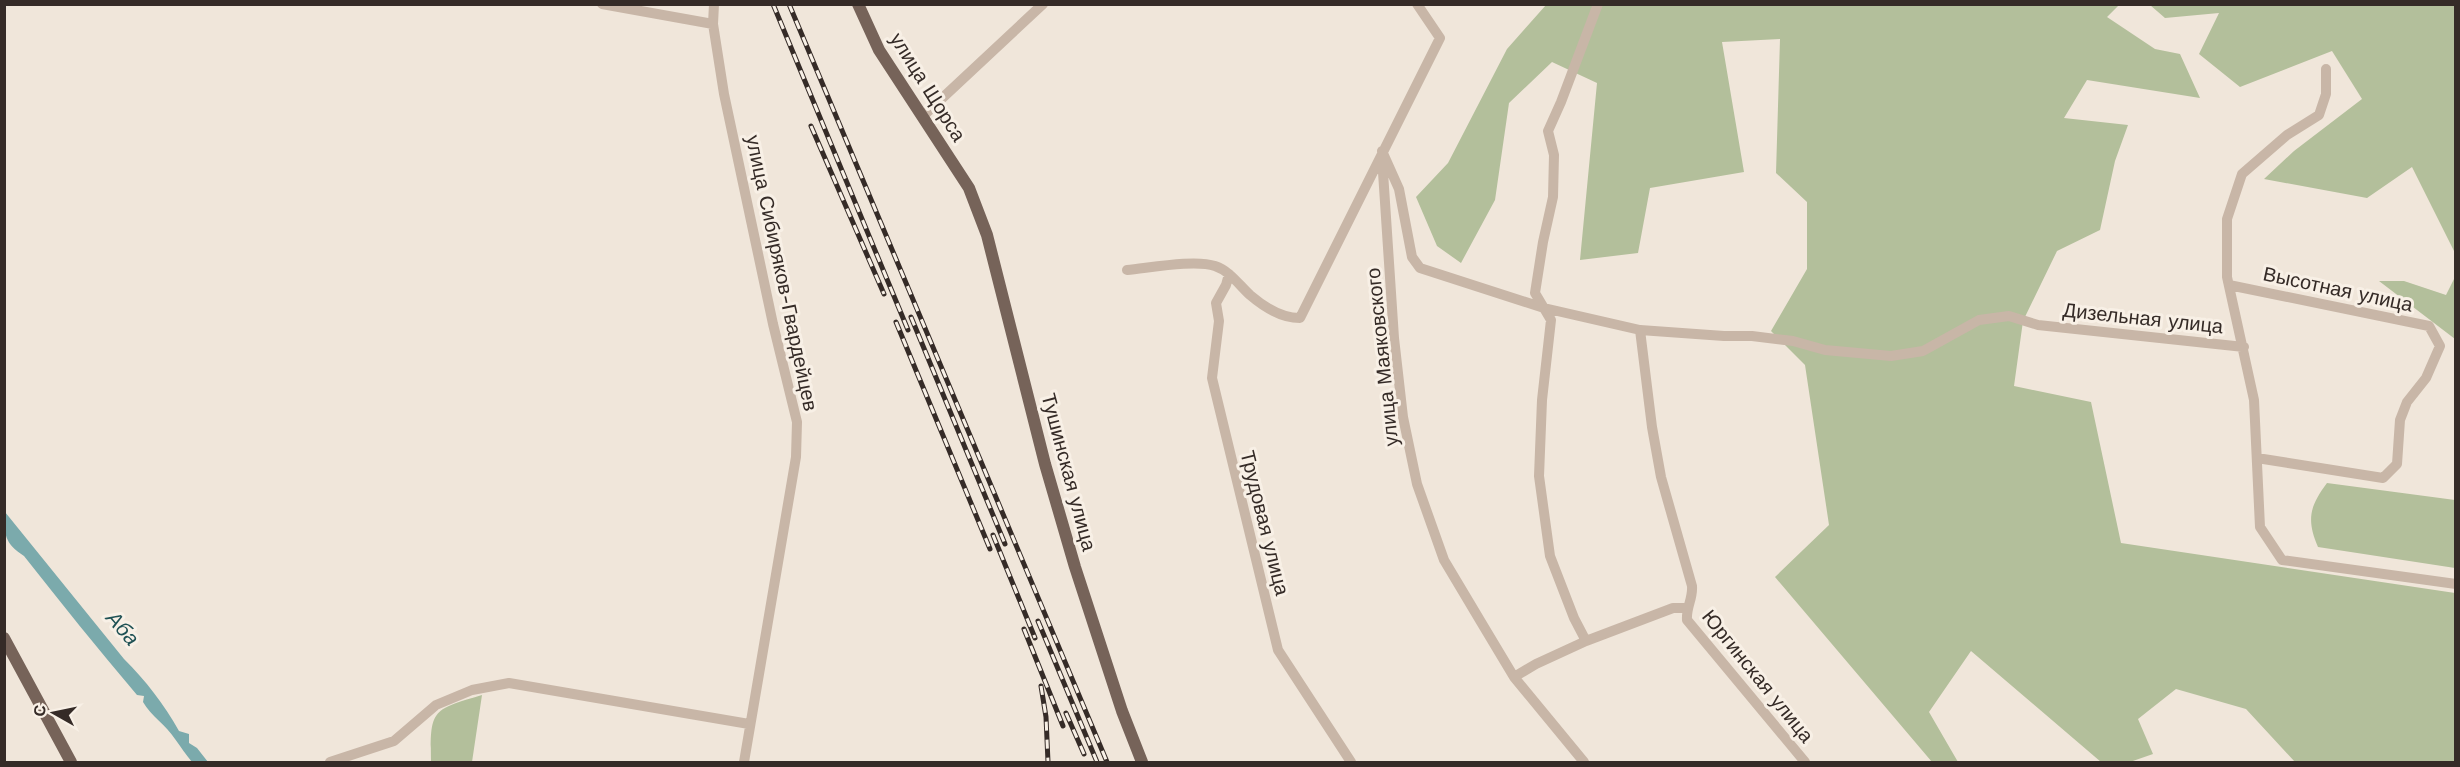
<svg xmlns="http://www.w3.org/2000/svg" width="2460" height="767" font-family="'Work Sans',sans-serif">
<rect width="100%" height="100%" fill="#f0e6da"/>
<!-- green -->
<path fill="#b3bf9b" d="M1546 5H2119L2107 17 2155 49 2180 54 2200 98 2087 80 2064 118 2128 125 2115 161 2100 230 2057 251 2023 321 2014 386 2091 402 2121 543 2455 593V762H2295L2246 709 2176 689 2138 719 2153 754 2130 762H2101L1971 651 1929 712 1958 762H1932L1775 577 1829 525 1805 365 1771 331 1807 269V202L1776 173 1780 39 1722 42 1744 172 1650 188 1638 253 1580 260 1597 83 1552 62 1509 103 1495 200 1461 263 1437 246 1416 197 1448 163 1507 49Z
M2150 5H2455V253L2412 167 2367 198 2264 179 2294 151 2362 99 2332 51 2240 87 2199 54 2219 13 2165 18Z
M2455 277V339L2379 281H2404L2446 295Z
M2327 483 2455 500V568L2318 547C2306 519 2310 506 2327 483Z
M482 695 472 762H431C430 709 432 710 482 695Z"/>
<!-- water -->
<path fill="#7baaac" d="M5 512 124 659C146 681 164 704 179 731L189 734V743L197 748 208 762H192C186 755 181 747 175 739 166 725 151 716 143 702L144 696 137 695C98 649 61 603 24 556 4 543 4 534 5 512Z"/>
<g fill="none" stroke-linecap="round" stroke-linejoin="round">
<!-- minor -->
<path stroke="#c8b6a7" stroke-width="10" d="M602 4 713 24
M714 4 713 24 724 94 773 324 797 422 796 457 744 762
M2326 69V94L2319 115 2287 135 2242 174 2227 219V277L2254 400 2260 527 2282 560 2456 584
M922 117 1043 4
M1382 151 1399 189 1412 257 1420 268 1544 308 1640 330 1724 336H1752L1793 341 1825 350 1891 356 1923 351 1979 320 2009 316 2038 325 2244 347
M1382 157 1394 338 1403 417 1417 484 1444 560 1481 622 1514 677 1584 762
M1127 270C1149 268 1195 259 1215 266 1230 271 1239 285 1250 295 1264 307 1282 318 1300 318L1440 38 1417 4
M1229 274 1226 285 1216 303 1219 321 1212 378 1278 650 1351 762
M2229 285 2429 326 2440 346 2426 378 2407 402 2400 420 2397 464 2383 478 2257 458
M1640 330 1652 427 1661 477 1692 586C1693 599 1686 607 1687 620L1805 762
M1586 641 1673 608H1686
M1514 677 1536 664 1586 641 1574 618 1550 556 1539 476 1542 400 1551 320 1535 293 1543 242 1553 197 1554 155 1548 131 1561 102 1598 4
M330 762 394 741 436 705 472 690 509 683 749 724"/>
<!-- major -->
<path stroke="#766359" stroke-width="12" d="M858 4 879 50 969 188 987 235 1045 464 1075 567 1122 711 1142 762
M4 638 71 762"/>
<!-- rail casing -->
<g stroke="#352b27" stroke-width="5">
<path id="rail" d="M773 4 908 330
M789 4 1107 762
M811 126 884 294
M911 317 1005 544
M896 322 990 549
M993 535 1035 638
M1038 621 1097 762
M1024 629 1063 726
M1041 686 1046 717 1048 762
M1066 713 1084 754"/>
</g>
<!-- rail -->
<use href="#rail" stroke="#f8f0e6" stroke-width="3" stroke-dasharray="9" stroke-linecap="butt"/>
</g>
<g text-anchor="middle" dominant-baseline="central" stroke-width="6" stroke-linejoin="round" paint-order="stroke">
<!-- street labels -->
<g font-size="20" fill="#352b27" stroke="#f8f0e6">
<text transform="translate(928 87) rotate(58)">улица Щорса</text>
<text transform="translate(782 273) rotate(78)">улица Сибиряков-Гвардейцев</text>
<text transform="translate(2338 289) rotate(12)">Высотная улица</text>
<text transform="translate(2143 318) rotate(6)">Дизельная улица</text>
<text transform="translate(1382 357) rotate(-96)">улица Маяковского</text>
<text transform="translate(1069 472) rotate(75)">Тушинская улица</text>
<text transform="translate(1265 523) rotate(76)">Трудовая улица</text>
<text transform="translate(1758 676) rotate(51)">Юргинская улица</text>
</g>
<!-- water labels -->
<g font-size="21" font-style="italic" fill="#1f5154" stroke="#f8f0e6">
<text transform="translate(123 628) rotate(49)">Аба</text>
</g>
</g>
<!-- border -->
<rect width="2460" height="767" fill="none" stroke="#352b27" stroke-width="12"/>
<!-- north arrow -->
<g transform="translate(54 713) rotate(279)" stroke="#f8f0e6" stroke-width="4.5" paint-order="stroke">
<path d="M0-4.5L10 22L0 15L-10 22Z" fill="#352b27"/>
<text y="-9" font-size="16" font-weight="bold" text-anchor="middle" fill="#352b27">С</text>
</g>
</svg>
